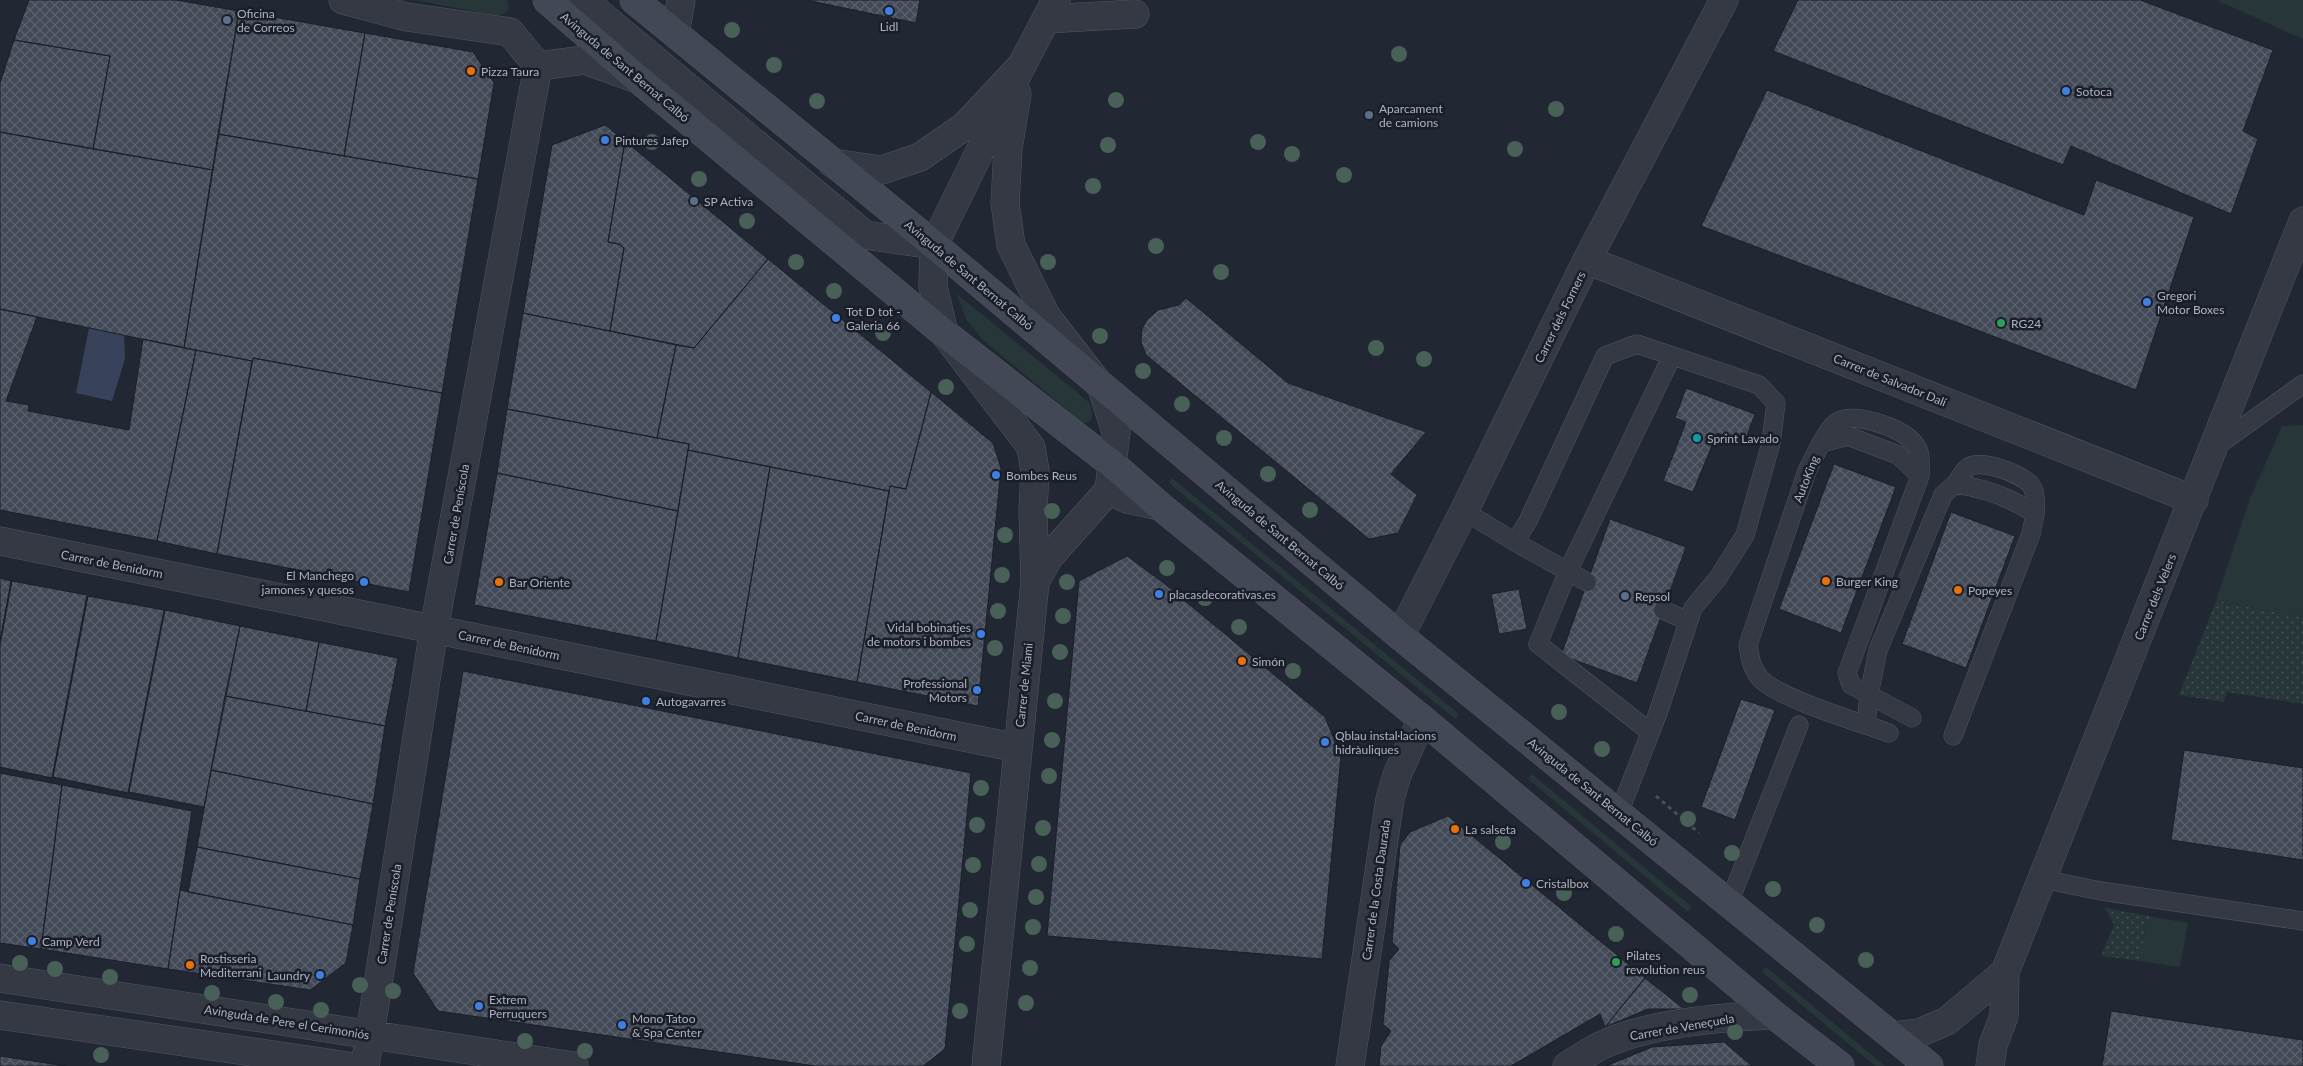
<svg xmlns="http://www.w3.org/2000/svg" width="2303" height="1066" font-family="Lato,sans-serif">
<defs>
<pattern id="garden-dots" width="8" height="8" patternUnits="userSpaceOnUse" patternTransform="scale(1.25)"><rect width="8" height="8" fill="#273638"/><path d="M2 2h.1M6 6h.1" fill="none" stroke="#445153" stroke-width="1.8" stroke-linecap="round"/></pattern>
<pattern id="building-cross-hatch" width="8" height="8" patternUnits="userSpaceOnUse" patternTransform="scale(1.25)"><rect width="8" height="8" fill="#424957"/><path d="M0 0l8 8M0 8l8-8" fill="none" stroke="#5b616d"/></pattern>
</defs>
<rect width="100%" height="100%" fill="#212733"/>
<!-- grass -->
<path fill="#273638" d="M415 0H507L509 8 507 12 498 16Z
M2216 0H2303V39Z
M956 293 1090 403 1092 414 1091 421 1083 423 983 340 966 319Z
M2303 425V617L2216 601 2251 496 2282 426Z
M1172 478 1459 714 1455 719 1169 483Z
M1532 774 1692 907 1688 912 1528 779Z
M2154 917 2188 923 2180 967 2141 961 2145 927Z
M1766 967 1885 1066H1875L1762 972Z"/>
<!-- garden -->
<path fill="url(#garden-dots)" d="M2216 601 2303 617V704L2227 692 2224 702 2179 695Z
M2105 908 2154 917 2145 927 2141 961 2101 956 2114 925Z"/>
<!-- water -->
<path fill="#38435b" d="M89 328 124 335 125 359 112 401 76 393Z"/>
<!-- building -->
<path fill="url(#building-cross-hatch)" stroke="#1b202a" d="M29 0H176L239 11 213 170 93 149 110 56 14 40Z
M806 0H920L916 23Z
M1798 0H2140L2273 50 2243 131 2258 139 2231 214 2071 146 2063 165 1773 51Z
M239 11 365 33 344 156 218 134Z
M365 33 473 52 494 83 478 179 344 156Z
M14 40 110 56 93 149 0 132V83Z
M1767 90 2084 215 2096 180 2194 217 2136 390 1701 226Z
M605 125 625 141 608 242 619 244 624 248 610 331 523 313 552 145Z
M0 132 213 170 184 348 0 309Z
M218 134 478 179 442 393 253 358 252 361 184 348Z
M625 141 768 259 694 348 610 331 624 248 619 244 608 242Z
M768 259 931 392 906 489 890 486 889 491 688 450 689 444 657 438 676 345 694 348Z
M1186 298 1288 383 1426 432 1391 474 1417 495 1398 533 1369 539 1146 355 1141 342 1142 329 1147 320 1158 310 1179 305Z
M0 309 37 317 6 401 29 405 28 411 129 430 143 339 196 350 157 541 0 510Z
M523 313 676 345 657 438 507 409Z
M196 350 252 361 217 554 157 541Z
M253 358 442 393 409 592 217 554Z
M1686 388 1755 414 1744 443 1717 433 1693 492 1663 481 1686 422 1675 418Z
M931 392 993 443 1001 468 978 706 857 682 890 486 906 489Z
M507 409 689 444 678 511 497 473Z
M688 450 770 467 738 658 656 641Z
M1834 464 1896 487 1841 633 1779 609Z
M770 467 889 491 857 682 738 658Z
M497 473 678 511 656 641 474 605Z
M1951 512 2015 536 1966 668 1902 644Z
M1610 519 1686 547 1637 683 1561 655Z
M1127 556 1161 581 1325 717 1341 756 1322 959 1047 936 1079 581Z
M0 578 11 581 0 641Z
M12 581 87 595 52 778 0 767V645Z
M1519 589 1527 629 1499 634 1491 594Z
M88 596 164 610 128 793 53 777Z
M165 610 240 626 204 807 129 792Z
M240 626 319 642 306 711 225 696Z
M319 642 398 658 385 726 306 711Z
M463 671 971 773 945 1049 923 1066H815L438 1011 413 973Z
M225 696 385 726 373 804 211 770Z
M1741 699 1775 710 1735 820 1701 807Z
M2184 750 2303 768V860L2171 840Z
M211 770 373 804 360 879 197 847Z
M0 773 62 785 41 949 0 943Z
M62 785 192 811 168 969 41 949Z
M1448 816 1645 978 1605 1027 1600 1014 1511 1066H1379L1381 1046 1391 1031 1383 1024 1389 961 1399 949 1392 942 1400 845 1410 832Z
M197 847 360 879 353 925 188 892Z
M180 890 353 925 346 963 310 990 168 969Z
M1645 978 1684 1009H1648L1605 1027Z
M2111 1011 2303 1040V1066H2102Z
M1724 1042 1752 1066H1606L1652 1047Z
M0 1056 66 1066H0Z"/>
<g fill="none" stroke-linecap="round" stroke-linejoin="round">
<!-- service casing -->
<g stroke="#515662" stroke-width="19">
<path id="service" d="M1821 443C1827 434 1833 420 1845 419 1866 415 1913 431 1919 452 1921 459 1920 469 1920 476
M2214 448 2303 384
M1955 484C1959 479 1963 472 1967 468 1980 458 2019 473 2030 484 2037 492 2035 505 2035 514
M1464 511 1515 542 1528 521 1605 356 1637 344 1759 385 1776 403 1771 443 1745 535 1718 578 1693 608 1658 713 1619 813
M1515 542 1587 582
M1663 610 1688 621
M1866 725 1869 695 1878 650 1943 495 1955 484C1985 488 2010 497 2035 514L2031 534 1953 736
M1650 732 1538 644 1568 571 1672 356
M1889 733C1861 723 1774 697 1759 677 1751 667 1750 657 1748 645L1807 471 1821 443 1848 436 1898 455 1920 476 1847 673 1851 685 1912 718
M2042 879 2101 891 2303 921
M1729 903 1799 725"/>
</g>
<!-- minor casing -->
<g stroke="#515662" stroke-width="29">
<path id="minor" d="M343 0 407 17 510 32 538 66
M583 0 865 235 934 245
M1046 19 1135 14
M675 34 681 0
M1017 94 1008 149 1005 203 1011 245 1046 316 1102 388 1116 432 1109 490 1049 557 1035 582
M832 163 882 170 920 157 965 126 1022 65 1056 0
M1587 260 2194 500
M1109 490 1127 499 1160 506
M0 541 1018 748
M1400 636 1464 511 1587 260 1724 0
M0 978 574 1066
M0 1015 348 1066
M1893 1036 1919 1033 1947 1021 2005 972
M365 1066 434 629 538 66 585 60 635 78
M986 1066 1035 582 1033 510 1035 471 1031 447 944 333 933 286 934 245 1022 65
M1350 1066 1390 799 1397 775 1422 719
M1567 1066C1578 1059 1589 1052 1600 1046 1647 1023 1722 1017 1774 1015
M1990 1066 1993 1045 2004 1016 2005 972 2303 221"/>
</g>
<!-- secondary casing -->
<g stroke="#515662" stroke-width="29">
<path id="secondary" d="M547 0 638 79 944 333 1112 464 1160 506 1422 719 1774 1015 1840 1066
M634 0 934 245 1400 636 1929 1066"/>
</g>
<!-- path -->
<path stroke="#445256" stroke-width="3" stroke-dasharray="4 4" stroke-linecap="butt" d="M1656 796 1699 833"/>
<!-- service -->
<use href="#service" stroke="#343944" stroke-width="18"/>
<!-- minor -->
<use href="#minor" stroke="#343944" stroke-width="28"/>
<!-- secondary -->
<use href="#secondary" stroke="#424856" stroke-width="28"/>
</g>
<!-- trees -->
<g fill="#486057">
<circle cx="732" cy="30" r="8"/>
<circle cx="1399" cy="54" r="8"/>
<circle cx="774" cy="65" r="8"/>
<circle cx="1116" cy="100" r="8"/>
<circle cx="817" cy="101" r="8"/>
<circle cx="1556" cy="109" r="8"/>
<circle cx="652" cy="142" r="8"/>
<circle cx="1258" cy="142" r="8"/>
<circle cx="1108" cy="145" r="8"/>
<circle cx="1515" cy="149" r="8"/>
<circle cx="1292" cy="154" r="8"/>
<circle cx="1344" cy="175" r="8"/>
<circle cx="699" cy="179" r="8"/>
<circle cx="1093" cy="186" r="8"/>
<circle cx="747" cy="221" r="8"/>
<circle cx="1156" cy="246" r="8"/>
<circle cx="796" cy="262" r="8"/>
<circle cx="1048" cy="262" r="8"/>
<circle cx="1221" cy="272" r="8"/>
<circle cx="834" cy="291" r="8"/>
<circle cx="883" cy="333" r="8"/>
<circle cx="1100" cy="336" r="8"/>
<circle cx="1376" cy="348" r="8"/>
<circle cx="1424" cy="359" r="8"/>
<circle cx="1143" cy="371" r="8"/>
<circle cx="946" cy="387" r="8"/>
<circle cx="1182" cy="404" r="8"/>
<circle cx="1224" cy="438" r="8"/>
<circle cx="1268" cy="474" r="8"/>
<circle cx="1310" cy="510" r="8"/>
<circle cx="1052" cy="511" r="8"/>
<circle cx="1005" cy="535" r="8"/>
<circle cx="1167" cy="568" r="8"/>
<circle cx="1002" cy="575" r="8"/>
<circle cx="1067" cy="582" r="8"/>
<circle cx="1205" cy="598" r="8"/>
<circle cx="998" cy="611" r="8"/>
<circle cx="1063" cy="616" r="8"/>
<circle cx="1239" cy="627" r="8"/>
<circle cx="995" cy="648" r="8"/>
<circle cx="1060" cy="652" r="8"/>
<circle cx="1293" cy="671" r="8"/>
<circle cx="1055" cy="701" r="8"/>
<circle cx="1559" cy="712" r="8"/>
<circle cx="1052" cy="740" r="8"/>
<circle cx="1602" cy="749" r="8"/>
<circle cx="1049" cy="776" r="8"/>
<circle cx="981" cy="788" r="8"/>
<circle cx="1688" cy="819" r="8"/>
<circle cx="977" cy="825" r="8"/>
<circle cx="1043" cy="828" r="8"/>
<circle cx="1503" cy="842" r="8"/>
<circle cx="1732" cy="853" r="8"/>
<circle cx="1039" cy="864" r="8"/>
<circle cx="973" cy="865" r="8"/>
<circle cx="1773" cy="889" r="8"/>
<circle cx="1564" cy="893" r="8"/>
<circle cx="1036" cy="897" r="8"/>
<circle cx="970" cy="910" r="8"/>
<circle cx="1817" cy="925" r="8"/>
<circle cx="1033" cy="927" r="8"/>
<circle cx="1616" cy="934" r="8"/>
<circle cx="967" cy="944" r="8"/>
<circle cx="1866" cy="960" r="8"/>
<circle cx="20" cy="963" r="8"/>
<circle cx="1030" cy="968" r="8"/>
<circle cx="55" cy="969" r="8"/>
<circle cx="110" cy="977" r="8"/>
<circle cx="360" cy="985" r="8"/>
<circle cx="393" cy="991" r="8"/>
<circle cx="212" cy="993" r="8"/>
<circle cx="1690" cy="995" r="8"/>
<circle cx="276" cy="1002" r="8"/>
<circle cx="1026" cy="1003" r="8"/>
<circle cx="321" cy="1010" r="8"/>
<circle cx="960" cy="1011" r="8"/>
<circle cx="1735" cy="1032" r="8"/>
<circle cx="525" cy="1041" r="8"/>
<circle cx="585" cy="1051" r="8"/>
<circle cx="101" cy="1055" r="8"/>
</g>
<!-- markers -->
<g fill="#3f7fe0" stroke="#1a1e28" stroke-width="2">
<circle cx="889" cy="11" r="5"/>
<circle cx="2066" cy="91" r="5"/>
<circle cx="605" cy="140" r="5"/>
<circle cx="2147" cy="302" r="5"/>
<circle cx="836" cy="318" r="5"/>
<circle cx="996" cy="475" r="5"/>
<circle cx="364" cy="582" r="5"/>
<circle cx="1159" cy="594" r="5"/>
<circle cx="981" cy="634" r="5"/>
<circle cx="977" cy="690" r="5"/>
<circle cx="646" cy="701" r="5"/>
<circle cx="1325" cy="742" r="5"/>
<circle cx="1526" cy="883" r="5"/>
<circle cx="32" cy="941" r="5"/>
<circle cx="320" cy="975" r="5"/>
<circle cx="479" cy="1006" r="5"/>
<circle cx="622" cy="1025" r="5"/>
</g>
<g fill="#5c6f8a" stroke="#1a1e28" stroke-width="2">
<circle cx="227" cy="20" r="5"/>
<circle cx="1369" cy="115" r="5"/>
<circle cx="694" cy="201" r="5"/>
<circle cx="1625" cy="596" r="5"/>
</g>
<g fill="#e8710a" stroke="#1a1e28" stroke-width="2">
<circle cx="471" cy="71" r="5"/>
<circle cx="1826" cy="581" r="5"/>
<circle cx="499" cy="582" r="5"/>
<circle cx="1958" cy="590" r="5"/>
<circle cx="1242" cy="661" r="5"/>
<circle cx="1455" cy="829" r="5"/>
<circle cx="190" cy="965" r="5"/>
</g>
<g fill="#2e9e5b" stroke="#1a1e28" stroke-width="2">
<circle cx="2001" cy="323" r="5"/>
<circle cx="1616" cy="962" r="5"/>
</g>
<circle fill="#0f9aa8" stroke="#1a1e28" stroke-width="2" cx="1697" cy="438" r="5"/>
<g text-anchor="middle" dominant-baseline="central" stroke-width="5" stroke-linejoin="round" paint-order="stroke">
<!-- poi labels -->
<g font-size="12" fill="#aeb3c1" stroke="#1a1e28" text-anchor="start">
<text x="237" y="13">Oficina<tspan x="237" dy="14">de Correos</tspan></text>
<text x="889" y="26" text-anchor="middle">Lidl</text>
<text x="481" y="71">Pizza Taura</text>
<text x="2076" y="91">Sotoca</text>
<text x="1379" y="108">Aparcament<tspan x="1379" dy="14">de camions</tspan></text>
<text x="615" y="140">Pintures Jafep</text>
<text x="704" y="201">SP Activa</text>
<text x="2157" y="295">Gregori<tspan x="2157" dy="14">Motor Boxes</tspan></text>
<text x="846" y="311">Tot D tot -<tspan x="846" dy="14">Galeria 66</tspan></text>
<text x="2011" y="323">RG24</text>
<text x="1707" y="438">Sprint Lavado</text>
<text x="1006" y="475">Bombes Reus</text>
<text x="354" y="575" text-anchor="end">El Manchego<tspan x="354" dy="14">jamones y quesos</tspan></text>
<text x="1836" y="581">Burger King</text>
<text x="509" y="582">Bar Oriente</text>
<text x="1968" y="590">Popeyes</text>
<text x="1169" y="594">placasdecorativas.es</text>
<text x="1635" y="596">Repsol</text>
<text x="971" y="627" text-anchor="end">Vidal bobinatjes<tspan x="971" dy="14">de motors i bombes</tspan></text>
<text x="1252" y="661">Simón</text>
<text x="967" y="683" text-anchor="end">Professional<tspan x="967" dy="14">Motors</tspan></text>
<text x="656" y="701">Autogavarres</text>
<text x="1335" y="735">Qblau instal·lacions<tspan x="1335" dy="14">hidràuliques</tspan></text>
<text x="1465" y="829">La salseta</text>
<text x="1536" y="883">Cristalbox</text>
<text x="42" y="941">Camp Verd</text>
<text x="1626" y="955">Pilates<tspan x="1626" dy="14">revolution reus</tspan></text>
<text x="200" y="958">Rostisseria<tspan x="200" dy="14">Mediterrani</tspan></text>
<text x="310" y="975" text-anchor="end">Laundry</text>
<text x="489" y="999">Extrem<tspan x="489" dy="14">Perruquers</tspan></text>
<text x="632" y="1018">Mono Tatoo<tspan x="632" dy="14">&amp; Spa Center</tspan></text>
</g>
<!-- street labels -->
<g font-size="12" fill="#aeb3c1" stroke="#1a1e28">
<text transform="translate(625 67) rotate(40)">Avinguda de Sant Bernat Calbó</text>
<text transform="translate(969 275) rotate(40)">Avinguda de Sant Bernat Calbó</text>
<text transform="translate(1560 317) rotate(-64)">Carrer dels Forners</text>
<text transform="translate(1890 380) rotate(22)">Carrer de Salvador Dalí</text>
<text transform="translate(1806 479) rotate(-68)">AutoKing</text>
<text transform="translate(456 514) rotate(-80)">Carrer de Peníscola</text>
<text transform="translate(1280 535) rotate(40)">Avinguda de Sant Bernat Calbó</text>
<text transform="translate(112 564) rotate(11)">Carrer de Benidorm</text>
<text transform="translate(2155 597) rotate(-68)">Carrer dels Velers</text>
<text transform="translate(509 645) rotate(12)">Carrer de Benidorm</text>
<text transform="translate(1024 685) rotate(-84)">Carrer de Miami</text>
<text transform="translate(906 726) rotate(12)">Carrer de Benidorm</text>
<text transform="translate(1593 792) rotate(39)">Avinguda de Sant Bernat Calbó</text>
<text transform="translate(1376 890) rotate(-82)">Carrer de la Costa Daurada</text>
<text transform="translate(389 914) rotate(-81)">Carrer de Peníscola</text>
<text transform="translate(287 1022) rotate(9)">Avinguda de Pere el Cerimoniós</text>
<text transform="translate(1682 1027) rotate(-10)">Carrer de Veneçuela</text>
</g>
</g>
</svg>
